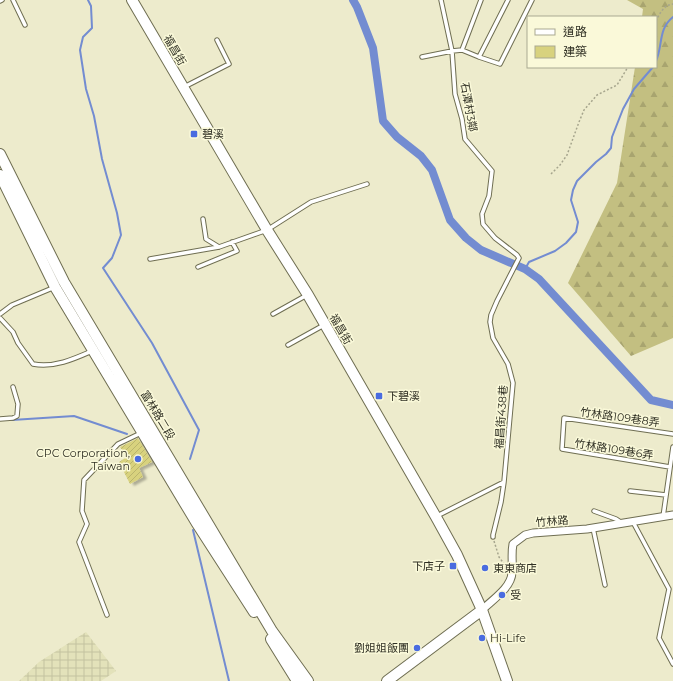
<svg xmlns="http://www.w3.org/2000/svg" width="673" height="681" font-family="Montserrat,'Noto Sans TC',sans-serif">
<defs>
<pattern id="industrial-grid" width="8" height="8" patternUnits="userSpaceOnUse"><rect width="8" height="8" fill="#e3e2ba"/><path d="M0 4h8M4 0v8" fill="none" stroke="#c3c2a0"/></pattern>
<pattern id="forest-firs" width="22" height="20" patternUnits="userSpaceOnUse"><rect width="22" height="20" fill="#c3bf81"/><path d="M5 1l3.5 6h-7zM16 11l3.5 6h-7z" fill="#a8a46f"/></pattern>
<pattern id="building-hatch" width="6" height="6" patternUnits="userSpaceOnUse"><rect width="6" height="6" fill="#d8d27e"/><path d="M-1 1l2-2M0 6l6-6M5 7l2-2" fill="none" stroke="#bab56d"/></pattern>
<filter id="shadow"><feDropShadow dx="4" dy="2" stdDeviation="1" flood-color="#0004"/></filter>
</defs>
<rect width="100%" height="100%" fill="#edebcc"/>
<!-- industrial -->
<path fill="url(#industrial-grid)" d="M86 632 116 671 101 681H19L39 662Z"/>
<!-- forest -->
<path fill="url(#forest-firs)" d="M627 0H673V338L631 356 568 283 617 183 635 67H656V17H642L643 9Z"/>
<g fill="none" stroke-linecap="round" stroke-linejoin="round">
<!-- stream -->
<path stroke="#738cd1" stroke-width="2" d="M88 0 91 6 92 28 83 37 80 50 86 89 94 116 102 159 117 213 121 235 112 258 103 268 152 343 199 430 190 459
M656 61C663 45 658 29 673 17
M525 269 529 262 555 251 566 243 576 232 578 222 571 200 573 190 577 181 596 162 606 154 611 148 612 137 623 109 634 89 653 67
M12 420 74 416 127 434
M193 530 229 681"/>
<!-- canal -->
<path stroke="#738cd1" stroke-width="8" d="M353 0 357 7 373 48 383 121 397 137 421 156 432 170 450 220 466 238 481 250 525 269 539 279 651 400 673 405"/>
</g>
<!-- building -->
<path fill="url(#building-hatch)" filter="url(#shadow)" d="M138 438 152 462 139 468 143 477 130 484 119 462 127 457 120 447Z"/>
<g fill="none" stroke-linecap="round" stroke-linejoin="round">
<!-- lane casing -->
<g stroke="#6f6e52" stroke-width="5.5">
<path id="lane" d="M13 0 25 25
M0 1 2 0
M462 50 481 0
M422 57 452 51 462 50 479 57 508 0
M479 57 500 64 532 0
M184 87 229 64 217 40
M203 219 206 239 219 247
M150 259 219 247 267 230 311 202 367 184
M198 267 237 251 232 242
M0 314 12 305 55 287
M273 314 307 295
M0 318 13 332 18 343 33 364C54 368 74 359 92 351
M288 345 324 325
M0 419 13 418 17 416 18 404 13 387
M670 467 562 449 564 418 673 434
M630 491 666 495
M594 511 616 519 622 523
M437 516 504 482 513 383 508 364 493 338 490 322 491 315 497 301 519 258 517 255 495 238 483 224 482 214 489 196 492 171 465 139 462 119 455 94 452 51 441 0
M663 517 673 447
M633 522 669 589 659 638 673 664
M593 528 605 585
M493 537V535L501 502 504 482
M107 615 79 542 87 524 82 511 84 480 118 444 141 433"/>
</g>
<!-- street casing -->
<g stroke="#6f6e52" stroke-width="9">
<path id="street" d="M482 610C492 600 511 588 512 573 513 563 511 554 513 544L525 535 533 533 587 529 673 515"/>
</g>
<!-- secondary casing -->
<g stroke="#6f6e52" stroke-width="12">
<path id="secondary" d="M132 0 267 230 308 295 436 517 457 555 482 610 507 681
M0 154 64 282 272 631 308 681
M0 175 55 287 196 522 254 612
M271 639 297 681
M387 681 482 610"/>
</g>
<!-- path -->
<path stroke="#a6a58d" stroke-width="1.5" stroke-dasharray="2 2" stroke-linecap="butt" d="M656 21C660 13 664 5 673 4
M551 174 560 165 567 155 579 122 584 110 597 95 617 85 628 67
M494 541 499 557 505 565"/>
<!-- lane -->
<use href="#lane" stroke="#fff" stroke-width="3.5"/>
<!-- street -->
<use href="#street" stroke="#fff" stroke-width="7"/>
<!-- secondary -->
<use href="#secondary" stroke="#fff" stroke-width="10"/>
</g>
<!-- markers -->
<g fill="#4a6ce0" stroke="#faf9d9" stroke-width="1.5">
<rect x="190" y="130" width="8" height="8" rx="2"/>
<rect x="375" y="392" width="8" height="8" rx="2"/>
<circle cx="138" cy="459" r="4"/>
<rect x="449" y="562" width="8" height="8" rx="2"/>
<circle cx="485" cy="568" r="4"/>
<circle cx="502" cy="595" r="4"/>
<circle cx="482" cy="638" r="4"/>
<circle cx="417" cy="648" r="4"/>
</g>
<g text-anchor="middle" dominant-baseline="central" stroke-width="3" stroke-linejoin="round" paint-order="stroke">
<!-- street labels -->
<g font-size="11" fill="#303024" stroke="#faf9d9">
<text transform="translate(175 50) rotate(60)">福昌街</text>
<text transform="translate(469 107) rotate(80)">石潭村3鄰</text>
<text transform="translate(341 329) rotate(60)">福昌街</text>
<text transform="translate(158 415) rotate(59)">富林路二段</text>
<text transform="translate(501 417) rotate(-86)">福昌街438巷</text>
<text transform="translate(620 417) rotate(8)">竹林路109巷8弄</text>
<text transform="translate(614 449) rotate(9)">竹林路109巷6弄</text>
<text transform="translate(552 521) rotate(-4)">竹林路</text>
</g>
<!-- poi labels -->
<g font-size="11" fill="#303024" stroke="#faf9d9" text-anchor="start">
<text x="202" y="134">碧溪</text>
<text x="387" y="396">下碧溪</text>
<text x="130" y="453" text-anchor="end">CPC Corporation,<tspan x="130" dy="13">Taiwan</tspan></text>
<text x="445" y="566" text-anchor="end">下店子</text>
<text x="493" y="568">東東商店</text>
<text x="510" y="595">受</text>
<text x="490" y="638">Hi-Life</text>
<text x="409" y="648" text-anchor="end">劉姐姐飯團</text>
</g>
</g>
<!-- legend -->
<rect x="527" y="16" width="130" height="52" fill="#faf9d9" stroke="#a9a991"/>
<rect x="535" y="29" width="20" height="6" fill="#ffffff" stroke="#a9a991"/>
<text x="563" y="36" font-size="12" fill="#303024">道路</text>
<rect x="535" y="46" width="20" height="12" fill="#d8d27e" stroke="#a9a991"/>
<text x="563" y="56" font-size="12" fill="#303024">建築</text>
</svg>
